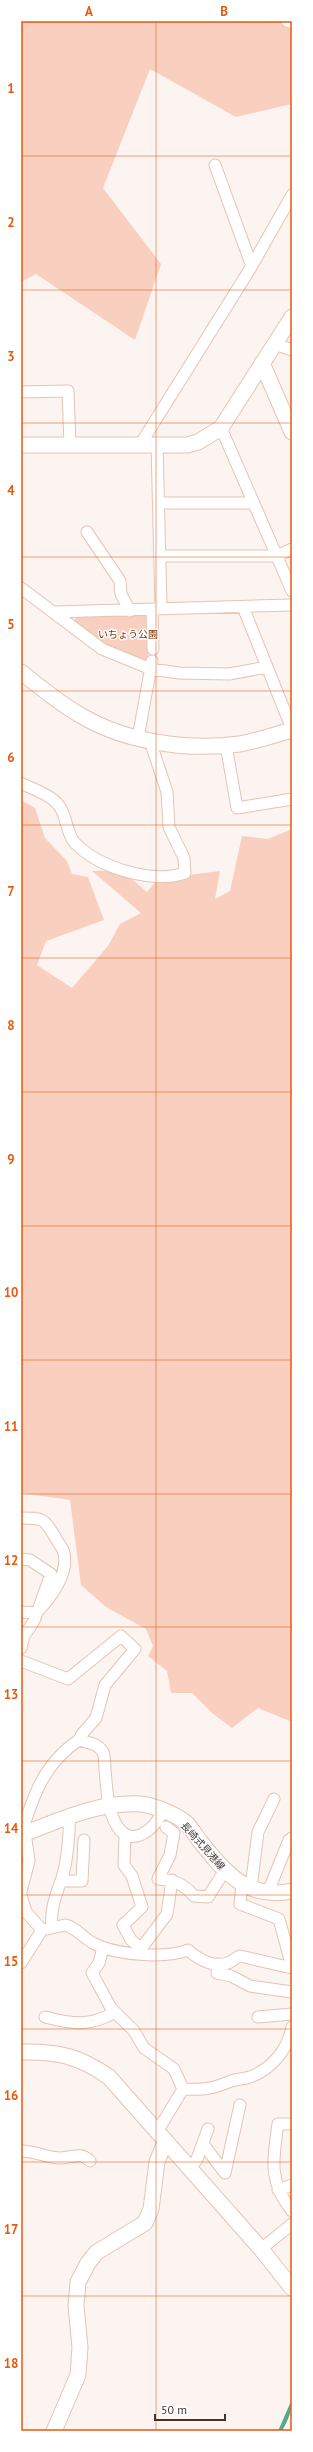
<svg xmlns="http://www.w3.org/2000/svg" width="313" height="2452" font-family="'PT Sans','Noto Sans JP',sans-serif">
<rect width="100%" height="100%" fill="#fcf4f1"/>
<!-- green -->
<path fill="#f9cfbf" d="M21 21H290L292 27V104L236 117 150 69 103 188 161 264 135 340 36 274 21 282Z
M78 615H149L148 663 105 645 73 622Z
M21 800 35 808 45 838 67 861 72 874 88 877 104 920 46 941 37 965 72 988 108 946 120 924 141 913 92 871 121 870 147 892 163 873 172 877 220 871 215 899 230 891 242 836 268 839 292 829V1722L258 1708 232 1728 212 1713 192 1693H171L167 1671 148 1656 153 1646 146 1629 106 1607 81 1585 70 1500 21 1493Z"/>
<!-- water -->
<path fill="#57a88d" d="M292 2399C292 2412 288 2420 282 2431H278Z"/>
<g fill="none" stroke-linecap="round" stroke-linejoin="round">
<!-- street casing -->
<g stroke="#e5c3b5" stroke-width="13">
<path id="street" d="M287 21 292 23
M215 165 251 264
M275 344 292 350
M21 392 68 391 70 445
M221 428 292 591
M157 444 161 608
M140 445 250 269 292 195
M159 503H254
M87 532 120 581 121 594 130 611
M160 556H277L292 549
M21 588 102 649 151 669 179 673 229 674 267 667
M243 607 292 729
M152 609 153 649
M54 612 292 605
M138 738 152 661
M226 745 237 808 292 799
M21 783C34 790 54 795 61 809 67 819 67 835 75 843 99 868 153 884 185 873L184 858 169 827 167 792 150 741
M21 1518C43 1518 44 1518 55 1537 57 1541 61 1546 63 1550 71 1572 50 1599 36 1613L21 1612
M21 1559 30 1560 51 1574 34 1621 24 1636 21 1648
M21 1661 68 1679 121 1636 135 1649 105 1685 96 1718 82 1734 79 1740
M166 1827 174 1833 170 1855 158 1879C174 1880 184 1884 194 1896L208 1897 225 1870
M125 1834 124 1865 132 1876 142 1907 123 1925 131 1940 141 1948
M21 1835C33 1796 44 1763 79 1740 89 1743 97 1743 103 1752 105 1757 105 1765 105 1770 107 1789 107 1810 117 1826 132 1850 155 1828 163 1811
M61 1881H82L84 1840
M242 1884 240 1904 279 1919 292 1967
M251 1888 258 1832 274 1799
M21 1891 29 1861 25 1833
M268 1892 289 1840 292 1838
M21 1895 26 1912 42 1930
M52 1927C50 1909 56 1895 62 1878 67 1863 70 1832 69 1816
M103 1948 99 1963 92 1973 111 2008 134 2031 144 2048 174 2069 183 2089 157 2132
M137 1954 167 1914 172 1880
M21 1963 42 1930 65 1925C76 1927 83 1938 93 1943 115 1955 165 1959 188 1950 199 1960 217 1970 232 1961 235 1959 236 1957 240 1956L292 1968
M218 1964 217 1973 231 1976 250 1986 292 1992
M45 2017C72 2024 90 2027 115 2012
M258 2017 292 2014
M183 2089C205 2090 212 2089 231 2081 237 2079 244 2079 250 2077 272 2069 288 2049 292 2027
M292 2124H278C273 2158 268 2182 292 2211
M203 2144 225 2173 240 2105
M21 2151C36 2151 46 2158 61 2158 72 2158 80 2151 90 2161
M190 2169 197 2159 208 2129
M278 2190 292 2185
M261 2249 292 2224"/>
</g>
<!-- secondary casing -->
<g stroke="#e5c3b5" stroke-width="17">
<path id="secondary" d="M262 363 292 432
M21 445H187L198 442 221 428 292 317
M21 672C40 687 59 703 80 715 125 742 187 751 239 744 257 741 274 735 292 730
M21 1835C60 1820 97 1802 140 1804 153 1805 175 1814 185 1822 191 1827 195 1835 200 1841 225 1873 248 1900 292 1891
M21 2052C57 2051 79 2056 109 2077L261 2249 292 2288
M54 2431 78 2375 80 2347 76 2306 78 2282 88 2263 97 2252 145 2223 151 2209 157 2162 165 2142"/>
</g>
<!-- street -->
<use href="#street" stroke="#fff" stroke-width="11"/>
<!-- secondary -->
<use href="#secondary" stroke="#fff" stroke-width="15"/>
</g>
<!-- grid -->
<path fill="none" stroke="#e8590c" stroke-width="1" stroke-opacity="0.55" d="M156 21V2431M21 156H292M21 290H292M21 423H292M21 557H292M21 691H292M21 825H292M21 958H292M21 1092H292M21 1226H292M21 1360H292M21 1494H292M21 1627H292M21 1761H292M21 1895H292M21 2029H292M21 2162H292M21 2296H292"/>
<g text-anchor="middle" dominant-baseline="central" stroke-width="3" stroke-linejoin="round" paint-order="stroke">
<!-- park labels -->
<g font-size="10" fill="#7c2d00" stroke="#fff">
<text x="128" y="634">いちょう公園</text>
</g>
<!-- street labels -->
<g font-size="10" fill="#42352f" stroke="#fff">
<text transform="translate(203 1846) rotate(48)">長崎式見港線</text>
</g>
</g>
<!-- border -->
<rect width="313" height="2452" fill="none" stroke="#ffffff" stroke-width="44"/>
<!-- scale -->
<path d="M155 2414v6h70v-6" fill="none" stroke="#42352f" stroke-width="2"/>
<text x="161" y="2414" font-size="12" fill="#42352f" stroke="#ffffff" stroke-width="3" paint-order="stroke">50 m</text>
<rect x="22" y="22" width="269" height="2408" fill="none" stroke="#e8590c" stroke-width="1.5"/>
<g font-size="13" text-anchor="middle" font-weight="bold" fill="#e8590c">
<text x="89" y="16">A</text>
<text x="224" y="16">B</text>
<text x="11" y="93">1</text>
<text x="11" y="227">2</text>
<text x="11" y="361">3</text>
<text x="11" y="495">4</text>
<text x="11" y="629">5</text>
<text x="11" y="762">6</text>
<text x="11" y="896">7</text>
<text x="11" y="1030">8</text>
<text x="11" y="1164">9</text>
<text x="11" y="1297">10</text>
<text x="11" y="1431">11</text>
<text x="11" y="1565">12</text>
<text x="11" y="1699">13</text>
<text x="11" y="1833">14</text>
<text x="11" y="1966">15</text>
<text x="11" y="2100">16</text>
<text x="11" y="2234">17</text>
<text x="11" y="2368">18</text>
</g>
</svg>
